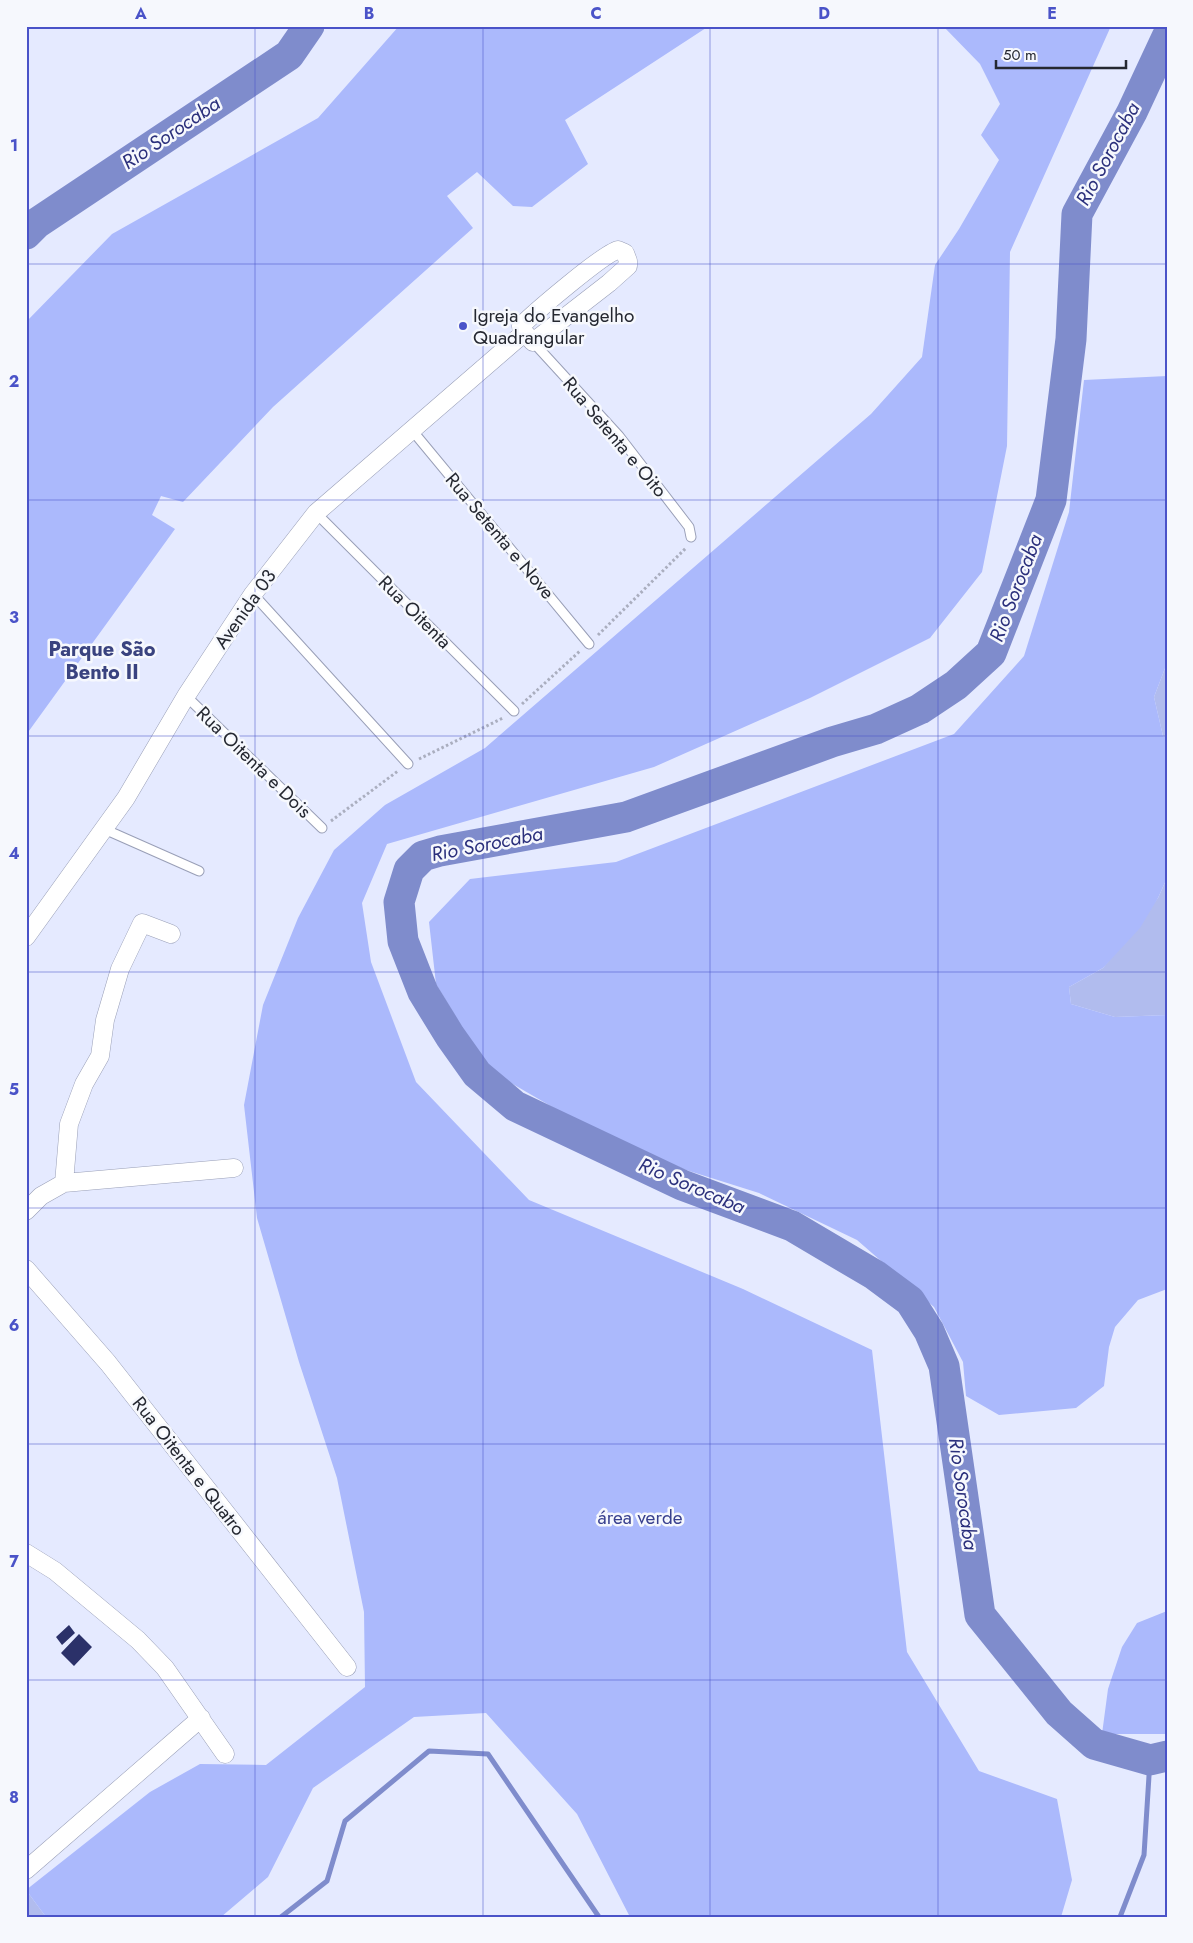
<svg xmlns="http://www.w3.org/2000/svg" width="1193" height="1943" font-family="Jost,sans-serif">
<rect width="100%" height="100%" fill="#e5eaff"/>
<!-- green -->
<path fill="#b1bcee" d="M1167 663V738L1163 736 1154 697Z
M1167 878V1015L1115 1017 1071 1004 1069 987 1103 968 1158 898Z
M26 1890 46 1917H26Z"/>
<!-- forest -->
<path fill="#abb9fc" d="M399 26H709L565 120 588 164 532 207 513 206 477 172 447 196 473 228 273 407 183 502 161 496 152 515 175 529 26 735V322L112 234 318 118Z
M943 26H1111L1010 252 1007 446 982 572 930 638 810 698 654 767 387 844 362 903 371 962 416 1082 529 1200 743 1289 872 1350 907 1652 979 1771 1057 1799 1072 1880 1061 1917H630L577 1814 486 1713 414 1717 313 1788 268 1877 221 1917H46L26 1890 150 1792 200 1764 266 1765 365 1687 364 1612 337 1478 299 1362 257 1218 244 1105 263 1005 298 918 334 850 385 805 485 748 871 414 922 357 935 265 959 229 999 160 981 135 1000 104 980 64Z
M1167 376V663L1154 697 1163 736 1167 738V878L1158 898 1140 928 1103 968 1069 987 1071 1004 1115 1017 1167 1015V1289L1138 1300 1115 1327 1109 1347 1104 1386 1076 1408 999 1415 966 1396 963 1362 934 1307 857 1240 759 1193 686 1170 592 1130 487 1069 436 984 429 922 470 879 616 862 954 734 1024 656 1069 512 1084 380Z
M1167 1611V1734H1102L1108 1689 1122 1647 1137 1623Z"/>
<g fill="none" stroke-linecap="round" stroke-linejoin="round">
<!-- stream -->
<path stroke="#7f8ccc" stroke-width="5" d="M281 1917 327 1881 345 1821 429 1751 488 1754 599 1917
M1120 1917 1144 1855 1150 1760"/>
<!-- river -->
<path stroke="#7f8ccc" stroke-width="31" d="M1167 37 1132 112 1077 214 1071 339 1051 500 991 653 956 685 920 709 876 729 832 742 626 817 440 851 423 856 409 870 399 902 403 941 423 992 450 1036 477 1074 515 1106 682 1185 792 1226 875 1275 910 1301 929 1331 944 1366 980 1615 1059 1713 1094 1744 1150 1760 1167 1756
M26 234 37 223 289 55 309 26"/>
</g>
<!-- building -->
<path fill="#2b3169" d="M69 1625 75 1633 62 1645 56 1637Z
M79 1634 92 1647 74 1666 61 1653Z"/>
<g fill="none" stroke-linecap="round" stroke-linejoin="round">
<!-- lane casing -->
<g stroke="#999fb7" stroke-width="11">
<path id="lane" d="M533 342 619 436 689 527 691 537
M411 429 589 644
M316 513 514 711
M253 594 408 764
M186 696 322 828
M104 829 199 871"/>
</g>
<!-- street casing -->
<g stroke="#999fb7" stroke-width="19">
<path id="street" d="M618 250 625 253 628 261V266L609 283 533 342 522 330 521 326C535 312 604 253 618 250Z
M26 937 126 798 186 696 253 594 316 513 524 333
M64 1183 69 1124 84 1084 100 1056 105 1020 120 969 142 923 171 934
M26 1211 41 1196 64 1183 234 1168
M26 1269 108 1363 347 1667
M26 1553 55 1571 138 1640 165 1668 225 1754
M26 1870 201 1718"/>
</g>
<!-- path -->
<path stroke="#aaaebf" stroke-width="3" stroke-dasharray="2.5 2.5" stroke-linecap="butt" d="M598 635 686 548
M522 704 580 651
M419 759 503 718
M331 821 398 771"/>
<!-- lane -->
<use href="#lane" stroke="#fff" stroke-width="9"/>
<!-- street -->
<use href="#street" stroke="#fff" stroke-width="18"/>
</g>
<!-- grid -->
<path fill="none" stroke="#4a53c8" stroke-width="1" stroke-opacity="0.55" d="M255 26V1917M483 26V1917M710 26V1917M938 26V1917M26 264H1167M26 500H1167M26 736H1167M26 972H1167M26 1208H1167M26 1444H1167M26 1680H1167"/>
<!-- markers -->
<circle fill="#4a53c8" stroke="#f6f8fd" stroke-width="2" cx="463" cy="326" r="5"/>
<g text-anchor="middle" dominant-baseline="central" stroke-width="5" stroke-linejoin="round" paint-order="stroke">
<!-- poi labels -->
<g font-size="19" fill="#252831" stroke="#f6f8fd" text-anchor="start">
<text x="473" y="315">Igreja do Evangelho<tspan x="473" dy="22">Quadrangular</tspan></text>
</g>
<!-- street labels -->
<g font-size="19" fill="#252831" stroke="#f6f8fd">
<text transform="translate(615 437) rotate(50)">Rua Setenta e Oito</text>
<text transform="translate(500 536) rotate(50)">Rua Setenta e Nove</text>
<text transform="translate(245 609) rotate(-55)">Avenida 03</text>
<text transform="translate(415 612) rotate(45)">Rua Oitenta</text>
<text transform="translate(254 762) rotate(44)">Rua Oitenta e Dois</text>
<text transform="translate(189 1466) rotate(52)">Rua Oitenta e Quatro</text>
</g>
<!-- park labels -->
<g font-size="19" fill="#39418f" stroke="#f6f8fd">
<text x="640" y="1517">área verde</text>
</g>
<!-- water labels -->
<g font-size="20" font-style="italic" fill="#2b307c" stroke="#f6f8fd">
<text transform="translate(171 133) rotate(-34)">Rio Sorocaba</text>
<text transform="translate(1108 154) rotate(-62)">Rio Sorocaba</text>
<text transform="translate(1016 588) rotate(-69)">Rio Sorocaba</text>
<text transform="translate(487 844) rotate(-11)">Rio Sorocaba</text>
<text transform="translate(692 1186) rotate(23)">Rio Sorocaba</text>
<text transform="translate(963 1494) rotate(82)">Rio Sorocaba</text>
</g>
<!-- neighbourhood labels -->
<g font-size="20" font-weight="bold" fill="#3a437f" stroke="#f6f8fd">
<text x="102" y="649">Parque São<tspan x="102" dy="23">Bento II</tspan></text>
</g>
</g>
<!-- border -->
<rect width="1193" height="1943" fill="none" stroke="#f6f8fd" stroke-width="55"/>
<!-- scale -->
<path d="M996 60v8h130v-8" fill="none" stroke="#252831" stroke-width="2.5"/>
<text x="1003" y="60" font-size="15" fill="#252831" stroke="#f6f8fd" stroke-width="4" paint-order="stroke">50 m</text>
<rect x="28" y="28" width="1138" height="1888" fill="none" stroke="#4a53c8" stroke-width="2"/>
<g font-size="16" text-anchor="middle" font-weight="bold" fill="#4a53c8">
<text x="141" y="19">A</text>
<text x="369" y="19">B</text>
<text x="596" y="19">C</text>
<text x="824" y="19">D</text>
<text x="1052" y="19">E</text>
<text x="14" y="151">1</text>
<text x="14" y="387">2</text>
<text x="14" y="623">3</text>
<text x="14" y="859">4</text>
<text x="14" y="1095">5</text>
<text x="14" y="1331">6</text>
<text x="14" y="1567">7</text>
<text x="14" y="1803">8</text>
</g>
</svg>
